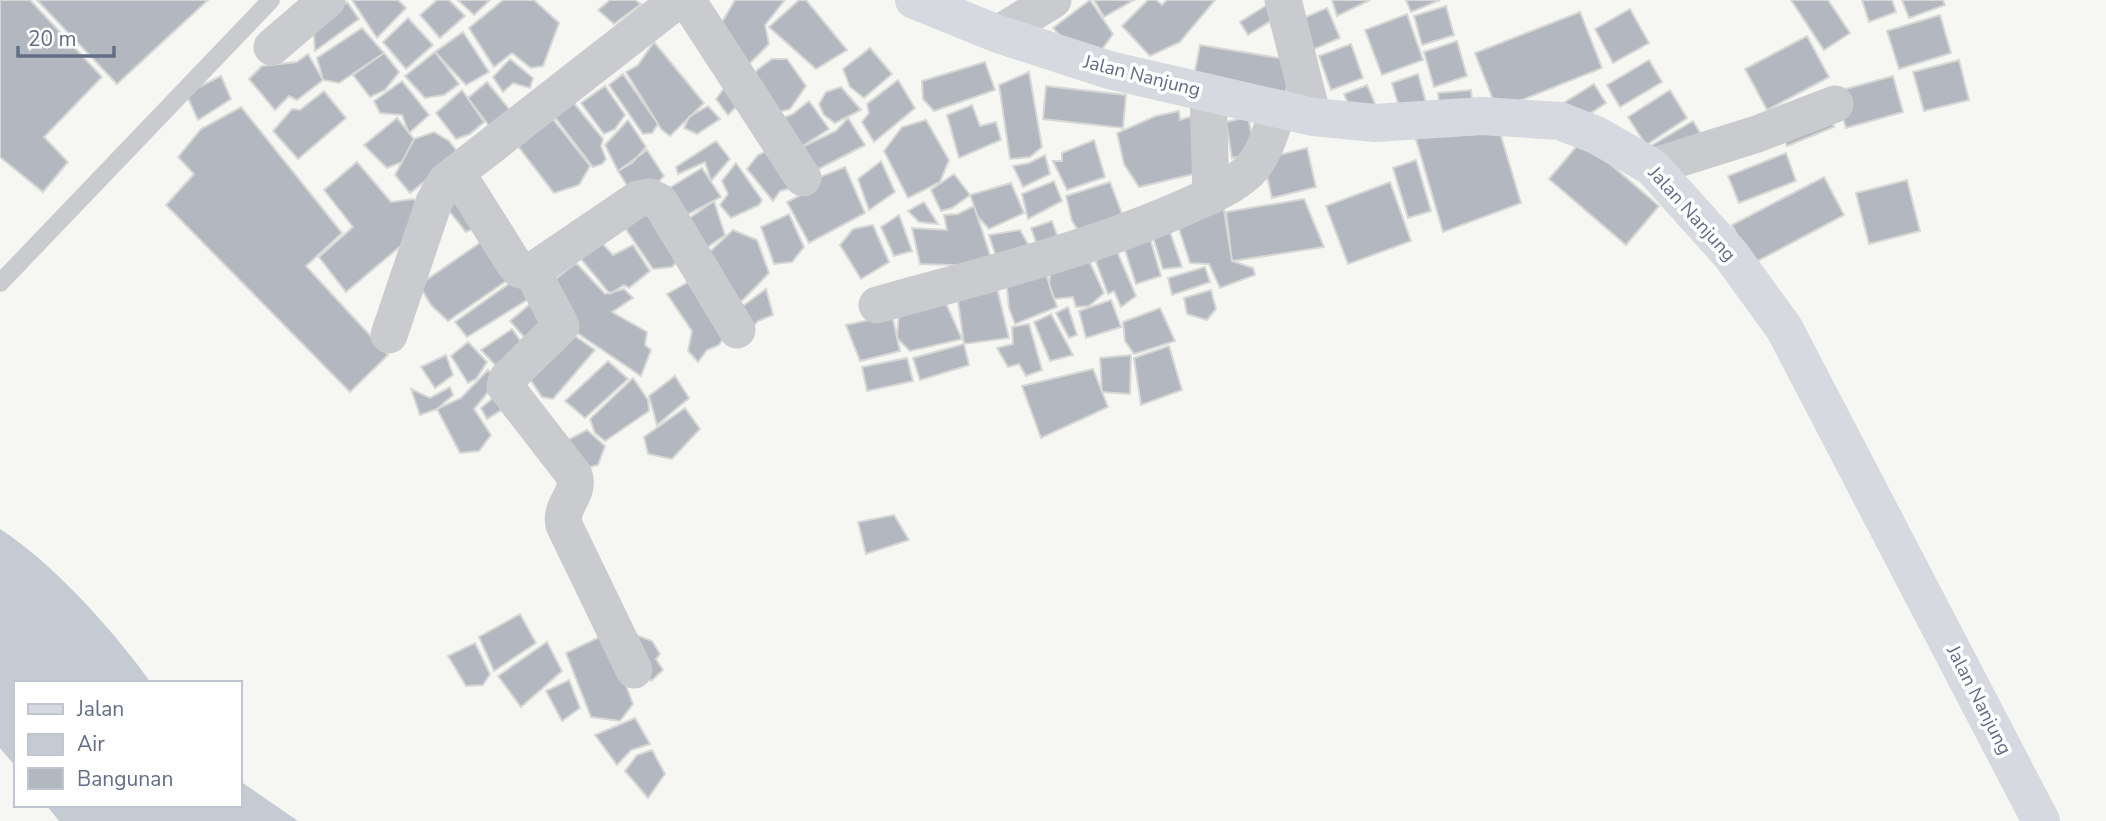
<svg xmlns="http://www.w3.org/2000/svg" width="2106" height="821" font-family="'Nunito Sans',sans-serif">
<rect width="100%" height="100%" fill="#f6f6f3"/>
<!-- water -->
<path fill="#c4cbd3" d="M0 529C53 563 114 631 151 683H16V767L0 748Z
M240 781 298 821H59L46 805H240Z"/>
<!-- building -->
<path fill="#b3b7bf" stroke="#d7d8d5" stroke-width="2" d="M0 0H30L102 77 44 137 68 162 43 192 0 157Z
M37 0H208L117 84Z
M352 0H398L406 8 377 38Z
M437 0H449L465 16 440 38 420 15Z
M458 0H490L474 15Z
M503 0H534L559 23 543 66 531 68 512 53 494 67 469 28Z
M610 0H635L641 4 614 24 598 10Z
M785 0 765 25 769 44 748 65 718 29 735 0Z
M799 0H806L847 50 816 69 769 27Z
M1090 0 1113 34 1100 52 1077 54 1053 28Z
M1094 0H1134L1104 17Z
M1148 0H1156L1162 5 1167 0H1215L1180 42 1150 56 1122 26Z
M1332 0H1370L1337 16Z
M1406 0H1440L1411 12Z
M1791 0H1828L1850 33 1824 50Z
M1862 0H1892L1896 12 1869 22Z
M1902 0H1943L1945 5 1909 18Z
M347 2 359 19 315 51 313 25Z
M1270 3 1279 16 1248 35 1240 22Z
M1446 6 1454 35 1422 45 1414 16Z
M1327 8 1340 38 1307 52 1294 22Z
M1630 9 1649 43 1613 63 1595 29Z
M1580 12 1602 68 1497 110 1475 53Z
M1407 14 1423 60 1382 75 1365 30Z
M1940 15 1951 53 1899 69 1887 31Z
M408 18 433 45 406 69 383 42Z
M362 28 384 53 339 83 323 80 317 58Z
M463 32 489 72 466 85 435 52Z
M1807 36 1829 77 1767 110 1745 69Z
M1457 41 1467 76 1434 87 1424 52Z
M654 42 704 103 670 136 661 129 626 72 638 65Z
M1351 44 1363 78 1331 90 1319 56Z
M1200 45 1291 60 1286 92 1194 76Z
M870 48 892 74 864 98 850 87 843 69Z
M435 52 459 84 444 95 425 98 405 76Z
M384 53 399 72 385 90 370 97 353 75Z
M308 54 323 80 297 100 289 96 275 110 249 79 262 66 297 62Z
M510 59 533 78 530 88 513 83 503 92 493 77Z
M772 59H787L806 86 790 109 772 114 750 83 757 70Z
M1649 60 1662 82 1620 107 1607 85Z
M1959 60 1969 100 1924 111 1913 72Z
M985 62 995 90 934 111 923 99 922 81Z
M1029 72 1042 147 1030 157 1010 159 999 85Z
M623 74 658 124 652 133 643 134 609 85Z
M1418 74 1427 106 1401 114 1392 83Z
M221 76 231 99 198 120 186 94Z
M1893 76 1903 112 1846 128 1835 92Z
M898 80 915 108 874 142 862 122 869 113 867 104Z
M402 81 429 115 409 133 402 115 380 113 374 101Z
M487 82 514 115 493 131 468 98Z
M729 82 744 99 728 115 716 99Z
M1594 84 1606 103 1574 124 1562 104Z
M1367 85 1377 108 1354 117 1344 94Z
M605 86 625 115 615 129 604 134 581 103Z
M1046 86 1126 95 1123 128 1043 119Z
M841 87 861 110 835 123 824 115 819 104 826 92Z
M462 90 484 122 470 134 456 139 436 113Z
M1471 90 1473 109 1440 112 1438 93Z
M1670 90 1687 118 1646 145 1628 117Z
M324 91 346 118 298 159 273 131 292 109 300 110Z
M809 101 829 129 796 150 778 120 793 114Z
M573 102 603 139 601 146 606 159 602 164 593 167 554 116Z
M972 105 980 126 996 122 1001 140 959 158 947 115Z
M708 106 720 119 697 134 684 128 689 117Z
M241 107 342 233 306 266 388 355 350 392 166 205 194 174 178 157 201 129Z
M1179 111 1180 120 1193 116 1202 172 1139 187 1124 164 1117 133 1156 116Z
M1829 111 1834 127 1787 146 1780 130Z
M549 114 590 166 579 185 554 193 514 141Z
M1248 117 1256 154 1232 158 1226 122Z
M397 118 414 139 402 162 387 168 364 145Z
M848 118 865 145 811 173 796 150 836 131Z
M628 120 646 147 632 163 618 171 605 145Z
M926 120 949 160 940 182 908 198 884 151 902 127Z
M1693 121 1702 136 1657 162 1649 147Z
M1498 126 1521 203 1443 232 1415 136Z
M434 132 449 141 459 154 410 193 395 175 414 139Z
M1094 140 1105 177 1067 190 1053 161H1062V153Z
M1582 140 1659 206 1626 245 1549 179Z
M716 141 730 159 711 181 705 162 678 174 676 167Z
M774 148 797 187 780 191 773 201 747 169 758 155Z
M1307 148 1316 187 1272 198 1263 159Z
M647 150 664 176 651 190 633 195 618 171Z
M1786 153 1796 181 1739 203 1728 176Z
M1045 155 1050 174 1023 187 1013 166 1029 163Z
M1416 160 1431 211 1408 218 1393 168Z
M881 161 895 192 869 210 858 179Z
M357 162 391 202 414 199 429 222 346 292 319 257 353 227 324 190Z
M736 163 762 200 759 205 731 218 720 205 728 194 722 181Z
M845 167 865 213 809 243 787 202 799 196 810 181Z
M702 168 721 197 679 219 661 193Z
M954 174 970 195 952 208 941 211 931 190Z
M1824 177 1844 215 1752 264 1732 225Z
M1907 180 1920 231 1869 244 1856 193Z
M1054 181 1062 201 1028 219 1022 194Z
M1110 182 1125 222 1083 238 1072 221 1066 196Z
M1390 182 1411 241 1348 264 1326 206Z
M1011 183 1024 213 989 229 978 217 970 195Z
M456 193 475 228 466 232 442 202Z
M1304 199 1324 247 1232 261 1226 212Z
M714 201 725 235 699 253 681 224Z
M924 202 938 224 919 222 908 211Z
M1223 204 1232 261 1253 268 1255 275 1220 288 1209 264 1190 263 1179 229Z
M974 206 990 255 986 266 920 264 912 228 947 230 944 215 958 214Z
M653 207 685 253 672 267 653 269 621 222Z
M789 214 804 247 792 262 774 264 761 227Z
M899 215 912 251 894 256 881 227Z
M1052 221 1059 241 1039 250 1031 228Z
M873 225 889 262 861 279 840 245 853 229Z
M1168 226 1182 267 1163 269 1151 231Z
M733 230 757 240 769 273 743 300 731 304 703 258Z
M1020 230 1033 253 998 263 989 235Z
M1149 235 1161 276 1136 284 1123 244Z
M598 239 613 255 633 245 650 271 629 288 624 285 610 294 577 254Z
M484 240 512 277 448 321 431 305 419 285Z
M1116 249 1136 296 1121 307 1114 291 1108 294 1096 262 1105 250Z
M1085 252 1104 293 1089 306 1076 307 1073 297 1054 299 1049 284 1052 262Z
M576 263 605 294 624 289 633 298 612 312 647 332 645 345 651 350 641 376 570 328 554 280Z
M1205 267 1210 282 1172 295 1168 278Z
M1044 268 1057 307 1015 324 1009 308 1006 279Z
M517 278 530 298 467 337 455 322Z
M692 280 727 333 719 345 707 350 698 362 688 351 692 331 667 294Z
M996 284 1009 338 964 344 957 294Z
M766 289 773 315 758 321 748 332 736 311Z
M1211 290 1216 309 1207 320 1187 314 1184 298Z
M944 299 962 339 910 351 897 338 899 313Z
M1111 300 1121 327 1086 338 1079 311Z
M530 304 553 329 533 347 510 321Z
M1068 307 1077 335 1069 338 1056 313Z
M1160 308 1175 341 1134 354 1125 341 1123 322Z
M1051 314 1073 355 1050 361 1034 322Z
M892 315 900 351 860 361 846 325Z
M1029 324 1042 370 1026 376 1019 364 1008 367 997 348 1013 344 1012 327Z
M512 329 529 353 499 369 481 350Z
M565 329 595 350 553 399 542 397 528 376Z
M468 342 487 362 476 379 468 383 451 356Z
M964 344 969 365 920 380 913 358Z
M1169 346 1182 390 1141 405 1134 358Z
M446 355 453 375 435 388 421 367Z
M1131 355 1130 394 1102 392 1100 358Z
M907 358 913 381 867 391 862 367Z
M608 361 628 379 585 418 565 401Z
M1093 369 1108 407 1041 438 1022 386Z
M488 370 498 380 474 409 491 435 479 451 460 453 437 409 461 398Z
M675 376 689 398 657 425 649 396Z
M633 378 648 400 649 411 605 441 595 433 590 419Z
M450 387 453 395 437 409 420 415 411 389 430 398Z
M493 398 511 404 487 419 481 408Z
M685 408 700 429 672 459 648 454 644 437Z
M587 430 605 446 598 465 578 470 564 442Z
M894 515 909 540 866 554 858 522Z
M520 614 536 643 494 671 479 637Z
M606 634 633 704 620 721 591 717 566 653Z
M636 635 652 641 660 654 656 659 663 670 651 681 627 644Z
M547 642 562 671 521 707 498 676Z
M475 643 490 674 483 685 466 686 448 656Z
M569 680 580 708 562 721 546 691Z
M635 718 650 744 631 750 617 765 595 735Z
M652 750 665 774 648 798 625 771 637 755Z"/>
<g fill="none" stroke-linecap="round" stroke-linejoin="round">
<!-- lane -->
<path stroke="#c9cbcf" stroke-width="18" d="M0 283 271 0"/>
<!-- street -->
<path stroke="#c9cbcf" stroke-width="37" d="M687 0 803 178
M1283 0 1313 117
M998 34 1053 0
M272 47 327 0
M1208 92 1211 196
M1652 167 1757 134 1835 104
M457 173 513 262 520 270 532 271 638 199 650 197 660 202 737 330
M532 271 561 326 507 379 505 386 574 475C581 493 559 506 564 525L634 670
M877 305C977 277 1078 253 1174 212 1198 201 1229 190 1249 171 1265 155 1271 129 1279 109
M389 335 434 202 446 181 678 0"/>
<!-- secondary -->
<path stroke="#d6d9df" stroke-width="38" d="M914 0 998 34 1109 70 1313 117 1375 123 1482 116 1560 121 1596 135 1652 167 1731 255 1784 328 2041 821"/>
</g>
<g text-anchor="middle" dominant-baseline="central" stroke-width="7" stroke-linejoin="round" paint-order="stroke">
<!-- street labels -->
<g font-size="19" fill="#636e86" stroke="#fff">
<text transform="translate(1142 76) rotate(14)">Jalan Nanjung</text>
<text transform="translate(1692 214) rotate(48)">Jalan Nanjung</text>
<text transform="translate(1979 700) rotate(63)">Jalan Nanjung</text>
</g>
</g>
<!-- legend -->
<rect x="14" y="681" width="228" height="126" fill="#ffffff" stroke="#c1c5cf" stroke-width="2"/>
<rect x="28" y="704" width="35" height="10" fill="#d6d9df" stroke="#c1c5cf" stroke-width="2"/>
<text x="77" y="716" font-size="21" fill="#636e86">Jalan</text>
<rect x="28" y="734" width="35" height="21" fill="#c4cbd3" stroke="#c1c5cf" stroke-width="2"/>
<text x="77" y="751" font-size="21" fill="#636e86">Air</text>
<rect x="28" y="768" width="35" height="21" fill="#b3b7bf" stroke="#c1c5cf" stroke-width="2"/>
<text x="77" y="786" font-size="21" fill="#636e86">Bangunan</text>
<!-- scale -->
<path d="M18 46v10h96v-10" fill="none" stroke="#636e86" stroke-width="3.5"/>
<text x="28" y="46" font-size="21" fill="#636e86" stroke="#ffffff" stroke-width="5" paint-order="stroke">20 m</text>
</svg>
